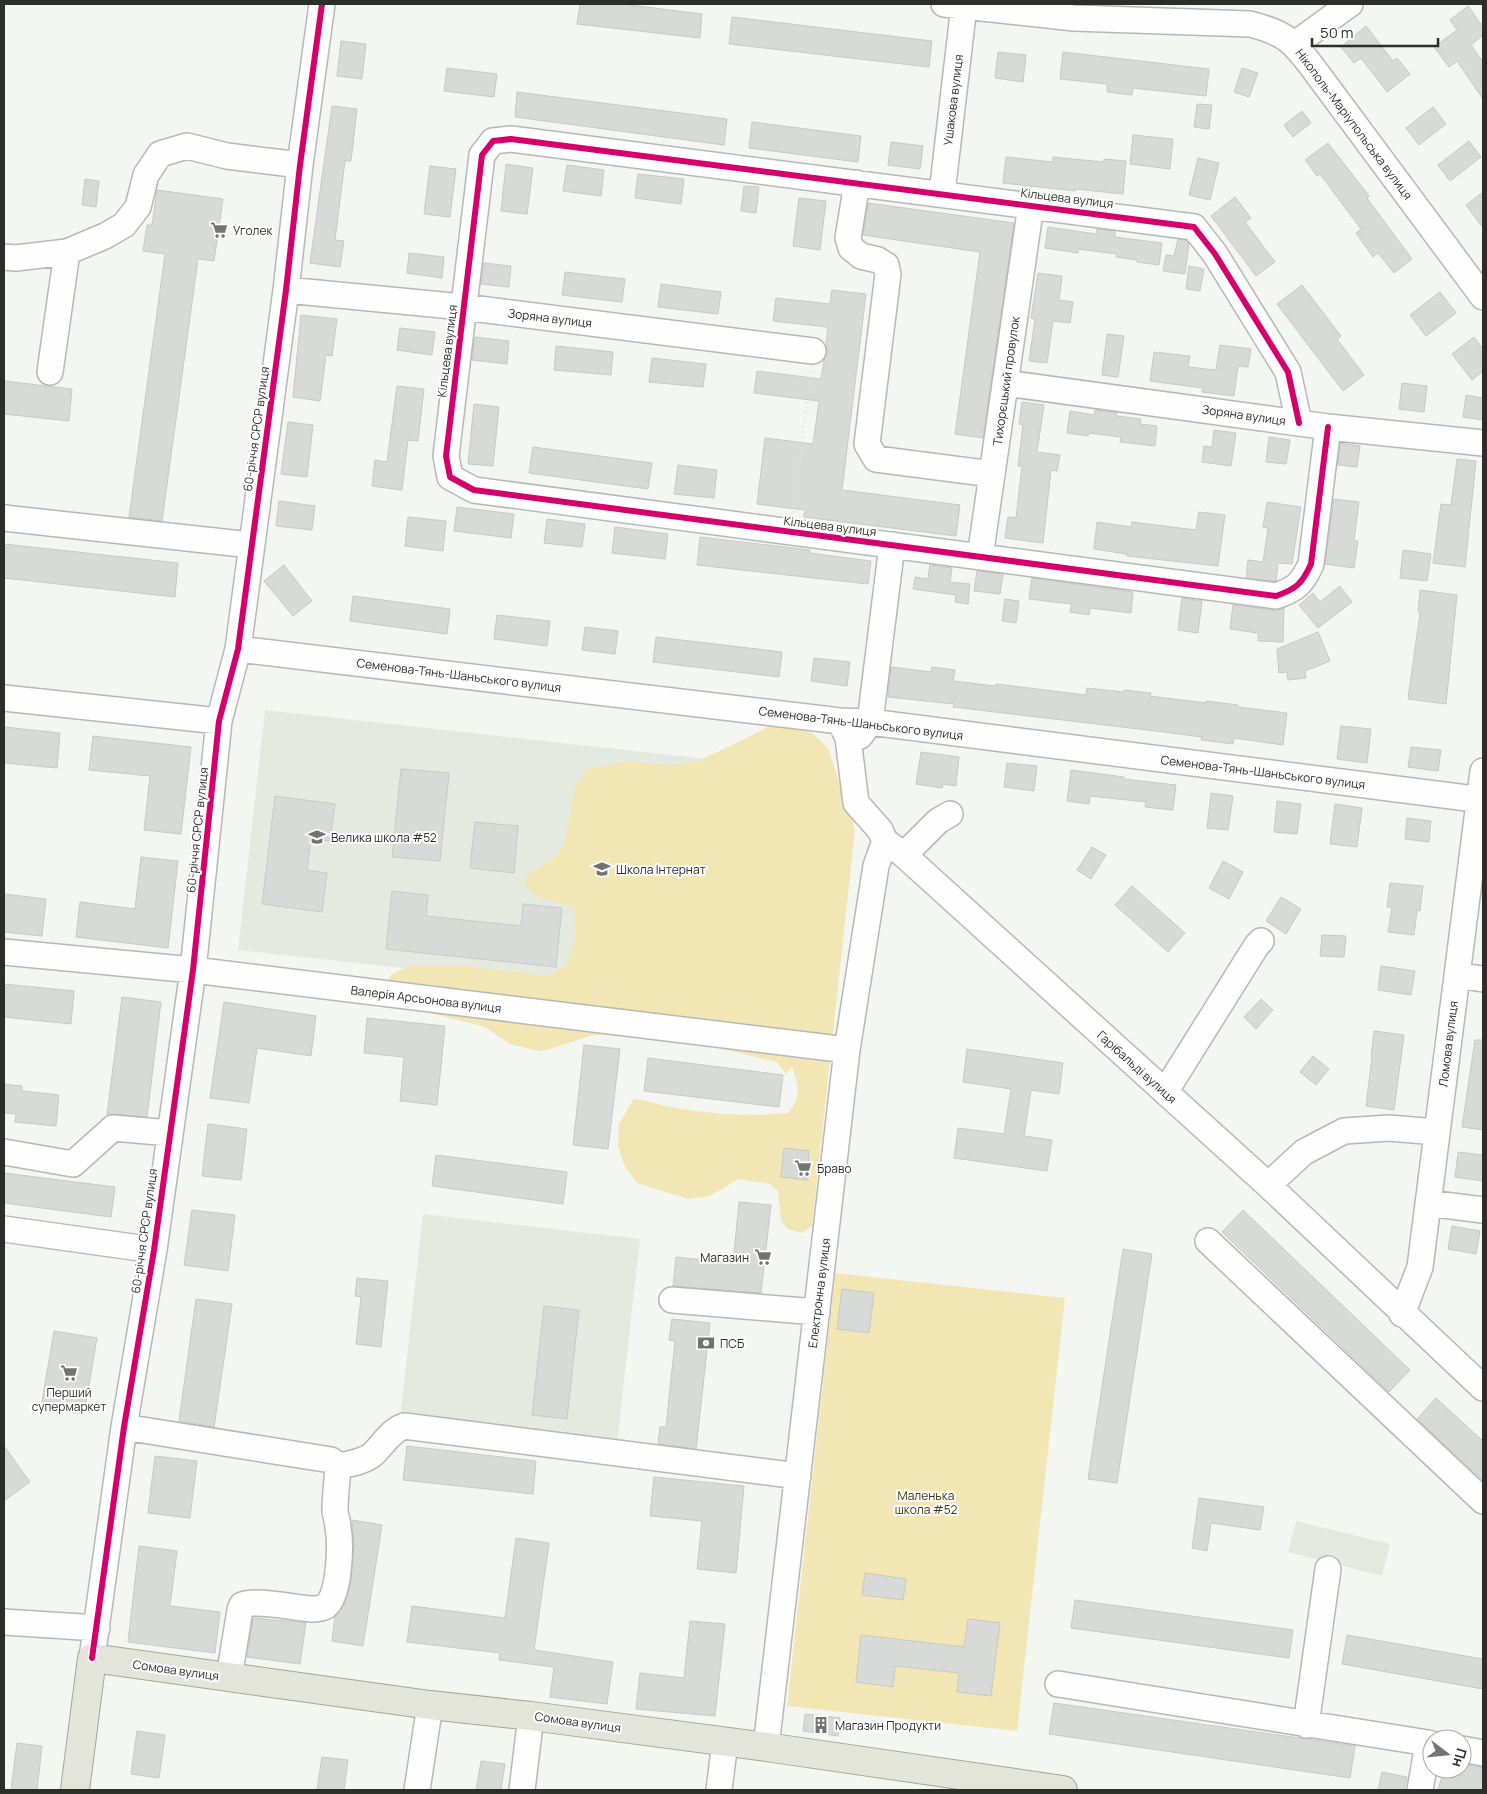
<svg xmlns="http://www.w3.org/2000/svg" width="1487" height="1794" font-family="Manrope,sans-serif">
<rect width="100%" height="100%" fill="#f4f6f2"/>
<!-- built -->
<path fill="#e4eae0" d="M265 710 834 773 807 1013 238 950Z
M423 1214 640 1239 617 1444 400 1419Z
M1296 1521 1390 1544 1382 1576 1288 1552Z"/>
<!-- green -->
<path fill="#f2e6b4" d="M772 725H792L813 734 828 748 855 830 812 1226 802 1233 787 1229 781 1221 778 1191 770 1184 738 1179 710 1196 688 1199 637 1183 624 1165 618 1145 619 1124 634 1098C684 1112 736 1118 788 1113 802 1096 799 1086 792 1067L786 1074 777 1062 706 1045 623 1032 590 1036 550 1049 540 1051 530 1049 510 1044 485 1027 394 1004 386 986 390 976 408 966H469L549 976 566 966 576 935 575 914 569 906 539 897 524 885 526 875 553 859 565 842 574 789 586 770 626 761 668 765 699 761Z
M835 1273 1065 1298 1017 1731 787 1706Z"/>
<!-- building -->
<path fill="#d8dad8" stroke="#c7c9c6" d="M580 4H622L702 14 700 38 577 24Z
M1468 6 1483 27V35L1471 45 1483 62V99L1457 61 1449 67 1434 47 1457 30 1450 20Z
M732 17 932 41 929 67 729 44Z
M1366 26 1393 61 1397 58 1410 74 1387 92 1361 58 1354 63 1341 47Z
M341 41 366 44 362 79 337 76Z
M998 52 1026 55 1023 82 995 78Z
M1063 52 1209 69 1206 96 1133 88 1132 95 1107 92V84L1060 79Z
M447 68 497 74 494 97 444 91Z
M1242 68 1258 73 1249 97 1234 92Z
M517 92 727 119 724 145 515 117Z
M1197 104 1212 105 1209 129 1194 127Z
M332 106 357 109 351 161H345L335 240 344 241 340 267 310 263Z
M1433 107 1446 124 1419 145 1406 128Z
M1302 111 1311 123 1293 137 1284 125Z
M752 122 861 136 858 162 749 148Z
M1133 135 1173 139 1170 169 1130 164Z
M1469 141 1481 157 1450 181 1438 165Z
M891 142 923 146 920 169 888 165Z
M1328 143 1369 196 1367 198 1412 259 1394 273 1378 253 1373 257 1356 233 1361 229 1320 174 1317 176 1305 160Z
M1006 157 1053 162V157L1103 162 1104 159 1126 161 1123 194 1075 189V191L1003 183Z
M1198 158 1219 163 1210 200 1189 195Z
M506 164 533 168 527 214 501 211Z
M567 165 604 170 601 196 563 191Z
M430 166 456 169 450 217 424 214Z
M638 174 684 179 681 204 635 198Z
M85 179 99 181 96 207 82 205Z
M744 186 759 187 756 213 741 211Z
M157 190 223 199 214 261 198 259 162 521 129 517 165 254 143 251 147 225H152Z
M1483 192V228L1466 205Z
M1235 197 1251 218 1245 222 1275 262 1256 276 1211 216Z
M799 198 826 201 820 250 793 246Z
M868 203 1014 223 983 438 955 434 980 252 863 235Z
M1048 227 1096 234 1097 229 1115 231V237L1162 243 1159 265 1137 262V260L1116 257 1117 254 1078 249V253L1045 248Z
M1178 239 1186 240 1189 244 1185 274 1163 271 1166 255 1174 256Z
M409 253 444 257 442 278 407 273Z
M484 263 511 266 509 287 481 284Z
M1189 266 1204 269 1200 291 1186 289Z
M565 272 625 279 622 302 562 295Z
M1038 273 1062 276 1059 300 1073 302 1070 323 1053 321 1047 363 1029 361 1035 319 1031 318Z
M661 284 721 292 718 314 658 307Z
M1302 285 1341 336 1337 339 1364 375 1343 391 1277 304Z
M832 290 866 294 842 490 960 505 956 536 804 517 805 510 757 504 765 438 813 444 819 401 754 393 757 371 821 379 824 360 827 352 826 344 828 327 773 321 776 298 830 304Z
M1440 292 1456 313 1426 336 1410 315Z
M301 315 337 319 332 356 326 355 320 401 293 397Z
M400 328 435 332 432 355 397 350Z
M1107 334 1124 336 1118 377 1102 375Z
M475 337 509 341 507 364 472 360Z
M1474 337 1483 349V371L1472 380 1452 354Z
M1220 345 1251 349 1248 367 1238 366 1234 396 1202 392 1203 388 1150 381 1154 352 1190 356 1188 367 1216 370Z
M556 346 613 352 611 375 554 370Z
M652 358 706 364 703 387 649 382Z
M4 381 72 389 69 421 4 414Z
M1402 383 1427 386 1424 412 1399 409Z
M397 386 424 389 418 441 408 440 402 490 372 486 375 460 387 462Z
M1466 395 1483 398V420L1463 417Z
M1022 402 1044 405 1037 452 1060 455 1057 471 1051 470 1043 543 1005 538 1008 517 1016 518 1022 466H1018L1023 425 1019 424Z
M474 404 499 407 493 466 468 464Z
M1095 410 1117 413 1116 416 1141 419 1140 424 1157 426 1155 446 1120 442 1121 437 1089 433 1088 436 1067 433 1070 411 1094 415Z
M288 422 313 425 307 477 281 474Z
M1214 430 1236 433 1231 466 1202 462 1204 446 1212 447Z
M1269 437 1290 440 1286 464 1266 462Z
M1340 443 1360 446 1357 467 1338 465Z
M533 447 652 463 648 489 529 473Z
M1457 459 1476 461 1465 567 1433 563 1441 504 1451 505Z
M678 465 717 470 714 498 674 494Z
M1334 499 1359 502 1354 541H1358L1354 568 1325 564Z
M279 501 315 506 312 530 276 526Z
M1267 502 1301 507 1292 564 1278 563 1276 581H1274L1246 578 1248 560 1263 562 1268 528 1263 527Z
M457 507 514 514 511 538 454 531Z
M1199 512 1225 515 1218 566 1127 556V554L1094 549 1097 522 1131 527 1132 522 1196 530Z
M408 517 446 521 443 551 405 546Z
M547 519 585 524 582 547 544 543Z
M615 527 668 534 665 559 612 553Z
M700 537 810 550V553L871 561 868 584 697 565Z
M4 544 178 563 175 597 4 578Z
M1403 550 1431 554 1427 581 1400 578Z
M284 565 312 601 293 616 264 581Z
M930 565 952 568 950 582 970 584 968 604 955 602 956 595 913 589 915 577 928 579Z
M977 571 1003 574 1000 594 974 591Z
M1032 578 1133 592 1131 613 1090 608 1089 615 1070 612 1072 604 1029 599Z
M1340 586 1352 602 1318 628 1299 605 1313 593 1320 602Z
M1420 590 1457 595 1446 704 1408 699 1420 613 1418 612Z
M353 596 450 609 447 634 350 621Z
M1182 598 1202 601 1198 633 1178 630Z
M1005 599 1019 601 1016 623 1002 621Z
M1233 605 1274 610 1284 608 1283 642 1258 641V633L1230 629Z
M497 615 550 621 547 646 494 639Z
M585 627 618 631 615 654 582 650Z
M1318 632 1330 661 1305 671 1306 678 1288 680 1287 672 1279 673 1277 649Z
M656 637 782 652 779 677 653 662Z
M814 658 850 662 847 686 811 681Z
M891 667 931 672 932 667 955 670 953 681 995 686 996 684 1086 695 1087 688 1123 692 1124 690 1151 693 1150 696 1206 703V701L1238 705V707L1287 713 1283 745 1234 738 1233 744 1201 740 1202 737 1164 732 953 707 954 704 888 697Z
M1341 726 1371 729 1367 763 1337 759Z
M4 727 60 733 57 768 4 763Z
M93 736 191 747 181 834 144 830 150 776 89 770Z
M1411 747 1441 750 1438 771 1408 767Z
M921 752 959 757 956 786 943 784 942 788 916 784Z
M1007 763 1037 766 1034 791 1004 787Z
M401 769 449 773 440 861 392 857Z
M1071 770 1124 777V779L1176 785 1173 810 1145 807 1146 802 1090 796 1089 804 1067 801Z
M1211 793 1233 796 1228 830 1207 828Z
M275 796 335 804 330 841 311 839 307 870 327 873 322 912 262 904Z
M1277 801 1301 804 1297 834 1274 832Z
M1335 804 1362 808 1357 847 1330 844Z
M1407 818 1431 821 1429 842 1405 839Z
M475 822 518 826 514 873 470 868Z
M1092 847 1106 855 1091 879 1077 870Z
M141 857 178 861 168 948 76 937 80 902 135 909Z
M1223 861 1243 872 1229 899 1209 888Z
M1390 883 1423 886 1420 911 1417 910 1414 935 1388 932 1392 907H1387Z
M1132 886 1185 933 1168 952 1115 905Z
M392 891 428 895 426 916 521 926 523 904 562 908 556 967 386 949Z
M4 894 46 899 42 936 4 932Z
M1281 897 1301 909 1286 934 1266 921Z
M1322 935 1346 936 1344 957 1320 956Z
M1381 966 1415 971 1411 995 1378 990Z
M4 984 74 991 71 1024 4 1017Z
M122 997 161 1002 147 1117 114 1114 107 1115Z
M1261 999 1273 1010 1256 1029 1244 1017Z
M224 1002 316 1016 311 1056 257 1048 249 1103 210 1098Z
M367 1018 445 1026 437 1105 400 1101 404 1057 364 1053Z
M1374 1031 1404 1035 1394 1110 1366 1106 1372 1057H1371Z
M1475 1040H1483V1130L1462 1127Z
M584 1045 620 1049 608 1149 573 1145Z
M967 1049 1063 1063 1059 1094 1031 1090 1024 1136 1052 1140 1047 1171 954 1158 958 1128 1004 1134 1011 1089 963 1082Z
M1313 1056 1329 1069 1316 1085 1300 1072Z
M648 1058 783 1075 779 1107 644 1091Z
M4 1084 22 1086V1091L59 1095 56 1126 15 1122 16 1114 4 1113Z
M208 1124 247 1129 241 1180 202 1176Z
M784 1148 809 1151 807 1180 781 1177Z
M1458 1152 1483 1155V1181L1455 1177Z
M436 1155 567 1172 563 1204 432 1186Z
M4 1173 115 1187 111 1217 4 1203Z
M739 1202 771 1205 761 1293 673 1286 676 1257 733 1263Z
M192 1210 235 1215 228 1271 184 1265Z
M1243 1210 1410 1370 1389 1392 1222 1232Z
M1452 1226 1480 1231 1476 1254 1448 1249Z
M1123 1249 1152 1254 1117 1483 1088 1479Z
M357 1278 388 1281 381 1347 356 1344 361 1297 355 1296Z
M842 1289 874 1293 869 1333 837 1329Z
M196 1299 232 1304 214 1427 179 1421Z
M544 1306 579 1310 567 1419 532 1415Z
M672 1319 710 1323 696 1449 658 1444 660 1427H666L675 1341 669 1340Z
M54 1331 97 1338 84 1414 41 1407Z
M1436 1398 1483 1441V1481L1417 1419Z
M4 1446 30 1482 4 1501Z
M407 1446 536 1461 533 1494 403 1480Z
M155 1456 197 1461 190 1518 148 1513Z
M654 1477 744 1486 736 1573 697 1569 702 1521 650 1516Z
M1199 1498 1264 1507 1260 1530 1211 1523 1207 1551 1192 1548Z
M352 1520 382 1525 363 1646 332 1641 335 1616 344 1605 351 1582 354 1545Z
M516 1538 549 1543 534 1650 613 1662 607 1704 550 1697 554 1667 499 1660 500 1653 407 1642 412 1606 505 1618Z
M139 1546 177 1551 170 1606 220 1612 215 1653 128 1642Z
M865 1573 906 1579 903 1600 862 1595Z
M1075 1600 1293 1630 1289 1658 1071 1628Z
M253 1618 306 1623 300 1664 247 1657Z
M968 1619 1000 1623 991 1696 957 1692 959 1673 895 1666 893 1687 856 1682 861 1635 964 1647Z
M690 1621 725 1624 715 1716 636 1709 640 1673 684 1678Z
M1347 1635 1483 1659V1689L1342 1664Z
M1054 1703 1355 1746 1350 1778 1049 1734Z
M805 1714 840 1718 838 1736 803 1731Z
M137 1731 165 1735 159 1778 131 1774Z
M17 1743 42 1746 37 1790H11Z
M322 1757 348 1760 344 1790H317Z
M481 1761 505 1764 501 1790H476Z
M1462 1764 1483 1768V1790H1438L1444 1769H1462Z
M1382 1772 1407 1777 1404 1790H1378Z"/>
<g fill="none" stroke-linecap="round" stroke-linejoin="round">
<!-- minor casing -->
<g stroke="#b7b8b6" stroke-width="28">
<path id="minor" d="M944 4 1074 18 1250 24C1285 33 1292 40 1313 68L1483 297
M1295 44 1350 4
M857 183 848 238 851 248 861 256 878 260 886 265 888 274 867 444 876 459 992 474
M942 193 964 6
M4 257 16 258 67 252 105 236 124 225 138 207 146 175 160 154 187 146 227 156 300 165
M286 290 463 307 813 351
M50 372 67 252
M1005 383 1328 427 1483 443
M1299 423 1288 372 1215 254 1194 227 511 139 493 141 482 155 446 456 450 477 474 490 1276 596C1296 589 1302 584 1311 564L1328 427
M4 518 251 545
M980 557 1031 205
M238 649 840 721 870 722 1483 800
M4 698 219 721
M840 721 848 738 856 803 880 830 885 841 904 855 1268 1185 1483 1388
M860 736 870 722 892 545
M904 855 938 821 950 814
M4 952 193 970 847 1050
M1457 975 1483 979
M1165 1092 1257 945 1261 941
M4 1152 73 1164 113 1128 170 1133
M1268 1185 1304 1152 1344 1131 1389 1128 1437 1132
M1428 1203 1483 1210
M4 1229 154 1250
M1208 1241 1483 1501
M672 1300 817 1312
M1402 1314 1420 1267 1483 771
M124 1427 331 1460 338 1466C337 1481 335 1497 335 1512 336 1517 338 1522 338 1527 341 1544 340 1594 326 1606 321 1609 316 1609 311 1609 293 1608 257 1599 242 1605L240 1610 229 1677
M338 1466C349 1464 363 1462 372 1455 383 1445 390 1431 404 1426L798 1476
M4 1622 97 1628
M92 1658 124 1427 154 1250 193 970 219 721 238 649 286 290 300 165 322 4
M1058 1684 1428 1743
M1306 1725 1328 1569
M766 1747 847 1050 876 866 885 841
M1462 1749 1483 1753
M417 1790 430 1705
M522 1790 531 1716
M719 1790 725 1742
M1420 1790 1428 1743 1432 1744"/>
</g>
<!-- major casing -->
<g stroke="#a3a694" stroke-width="30">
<path id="major" d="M75 1790 92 1658 430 1705 531 1716 766 1747 1063 1790"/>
</g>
<!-- path -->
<path stroke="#e0e2e0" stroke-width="3" stroke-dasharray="1 4" stroke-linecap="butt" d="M793 512 811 369"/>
<!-- minor -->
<use href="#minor" stroke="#fdfefd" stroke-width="25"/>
<!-- major -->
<use href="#major" stroke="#e3e4da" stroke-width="28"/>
<!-- cycleway casing -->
<g stroke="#fff" stroke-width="9">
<path id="cycleway" d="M1299 423 1288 372 1215 254 1194 227 511 139 493 141 482 155 446 456 450 477 474 490 1276 596C1296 589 1302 584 1311 564L1328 427
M92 1658 124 1427 154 1250 193 970 219 721 238 649 286 290 300 165 322 4"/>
</g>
<!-- cycleway -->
<use href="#cycleway" stroke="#d6006c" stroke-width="6"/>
</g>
<!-- icons -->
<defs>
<g id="supermarket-bare" transform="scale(1.35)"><path d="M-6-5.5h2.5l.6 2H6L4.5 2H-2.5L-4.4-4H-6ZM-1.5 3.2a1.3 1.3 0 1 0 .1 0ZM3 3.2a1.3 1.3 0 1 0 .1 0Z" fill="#727470" stroke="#fff" stroke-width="2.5" paint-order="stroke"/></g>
<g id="school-bare" transform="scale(1.35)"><path d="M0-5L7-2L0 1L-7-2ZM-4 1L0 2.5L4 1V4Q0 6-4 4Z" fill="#727470" stroke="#fff" stroke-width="2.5" paint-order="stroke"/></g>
<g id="bank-bare" transform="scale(1.35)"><path d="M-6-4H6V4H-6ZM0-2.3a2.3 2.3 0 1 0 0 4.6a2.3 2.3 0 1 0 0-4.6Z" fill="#727470" stroke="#fff" stroke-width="2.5" paint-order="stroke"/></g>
<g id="building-bare" transform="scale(1.35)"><path d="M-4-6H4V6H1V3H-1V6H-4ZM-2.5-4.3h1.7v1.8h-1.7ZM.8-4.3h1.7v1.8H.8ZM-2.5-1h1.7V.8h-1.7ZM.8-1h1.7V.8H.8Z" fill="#727470" stroke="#fff" stroke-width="2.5" paint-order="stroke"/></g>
</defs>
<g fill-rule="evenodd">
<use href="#supermarket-bare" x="219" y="230"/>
<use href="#school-bare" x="317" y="837"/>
<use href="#school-bare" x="602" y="869"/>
<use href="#supermarket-bare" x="803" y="1168"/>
<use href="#supermarket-bare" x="763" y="1257"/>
<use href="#bank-bare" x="706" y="1343"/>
<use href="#supermarket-bare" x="69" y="1373"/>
<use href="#building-bare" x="821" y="1725"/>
</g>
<g text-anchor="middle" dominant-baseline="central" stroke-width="4" stroke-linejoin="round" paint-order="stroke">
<!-- street labels -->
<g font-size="12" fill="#2c2e2a" stroke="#fff">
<text transform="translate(953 100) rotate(-83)">Ушакова вулиця</text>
<text transform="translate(1354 124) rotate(53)">Нікополь-Маріупольська вулиця</text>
<text transform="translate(1067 198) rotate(7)">Кільцева вулиця</text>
<text transform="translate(550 318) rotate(7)">Зоряна вулиця</text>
<text transform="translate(447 351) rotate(-83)">Кільцева вулиця</text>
<text transform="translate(1006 381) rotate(-82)">Тихорєцький провулок</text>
<text transform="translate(1244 415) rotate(8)">Зоряна вулиця</text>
<text transform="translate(256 429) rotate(-82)">60-річчя СРСР вулиця</text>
<text transform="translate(830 526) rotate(7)">Кільцева вулиця</text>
<text transform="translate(459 675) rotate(7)">Семенова-Тянь-Шаньського вулиця</text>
<text transform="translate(861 723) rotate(7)">Семенова-Тянь-Шаньського вулиця</text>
<text transform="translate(1263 772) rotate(7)">Семенова-Тянь-Шаньського вулиця</text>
<text transform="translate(197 830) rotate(-84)">60-річчя СРСР вулиця</text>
<text transform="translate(426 999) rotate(7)">Валерія Арсьонова вулиця</text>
<text transform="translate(1448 1044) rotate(-83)">Ломова вулиця</text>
<text transform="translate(1137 1067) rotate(42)">Гарібальді вулиця</text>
<text transform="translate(144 1231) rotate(-82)">60-річчя СРСР вулиця</text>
<text transform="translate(819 1293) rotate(-83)">Електронна вулиця</text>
<text transform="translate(176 1670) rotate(8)">Сомова вулиця</text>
<text transform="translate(578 1722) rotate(8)">Сомова вулиця</text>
</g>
<!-- poi labels -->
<g font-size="12" fill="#2c2e2a" stroke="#fff" text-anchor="start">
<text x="233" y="230">Уголек</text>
<text x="331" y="837">Велика школа #52</text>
<text x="616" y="869">Школа Інтернат</text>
<text x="817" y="1168">Браво</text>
<text x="749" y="1257" text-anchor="end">Магазин</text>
<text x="720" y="1343">ПСБ</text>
<text x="69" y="1392" text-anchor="middle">Перший<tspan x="69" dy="14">супермаркет</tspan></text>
<text x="835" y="1725">Магазин Продукти</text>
</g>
<!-- park labels -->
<g font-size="12" fill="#41370f" stroke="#fff">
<text x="926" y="1495">Маленька<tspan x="926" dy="14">школа #52</tspan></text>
</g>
</g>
<!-- border -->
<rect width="1487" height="1794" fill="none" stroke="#2c2e2a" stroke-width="10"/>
<!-- north arrow -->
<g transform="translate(1447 1754) rotate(106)"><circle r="24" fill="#ffffff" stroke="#ababaa"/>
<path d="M0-4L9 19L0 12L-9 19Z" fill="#727470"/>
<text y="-8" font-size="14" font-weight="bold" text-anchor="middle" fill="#2c2e2a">Пн</text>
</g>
<!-- scale -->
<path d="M1312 38v8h126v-8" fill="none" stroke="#2c2e2a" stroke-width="2.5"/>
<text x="1320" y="38" font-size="15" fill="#2c2e2a" stroke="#ffffff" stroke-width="4" paint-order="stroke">50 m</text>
</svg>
